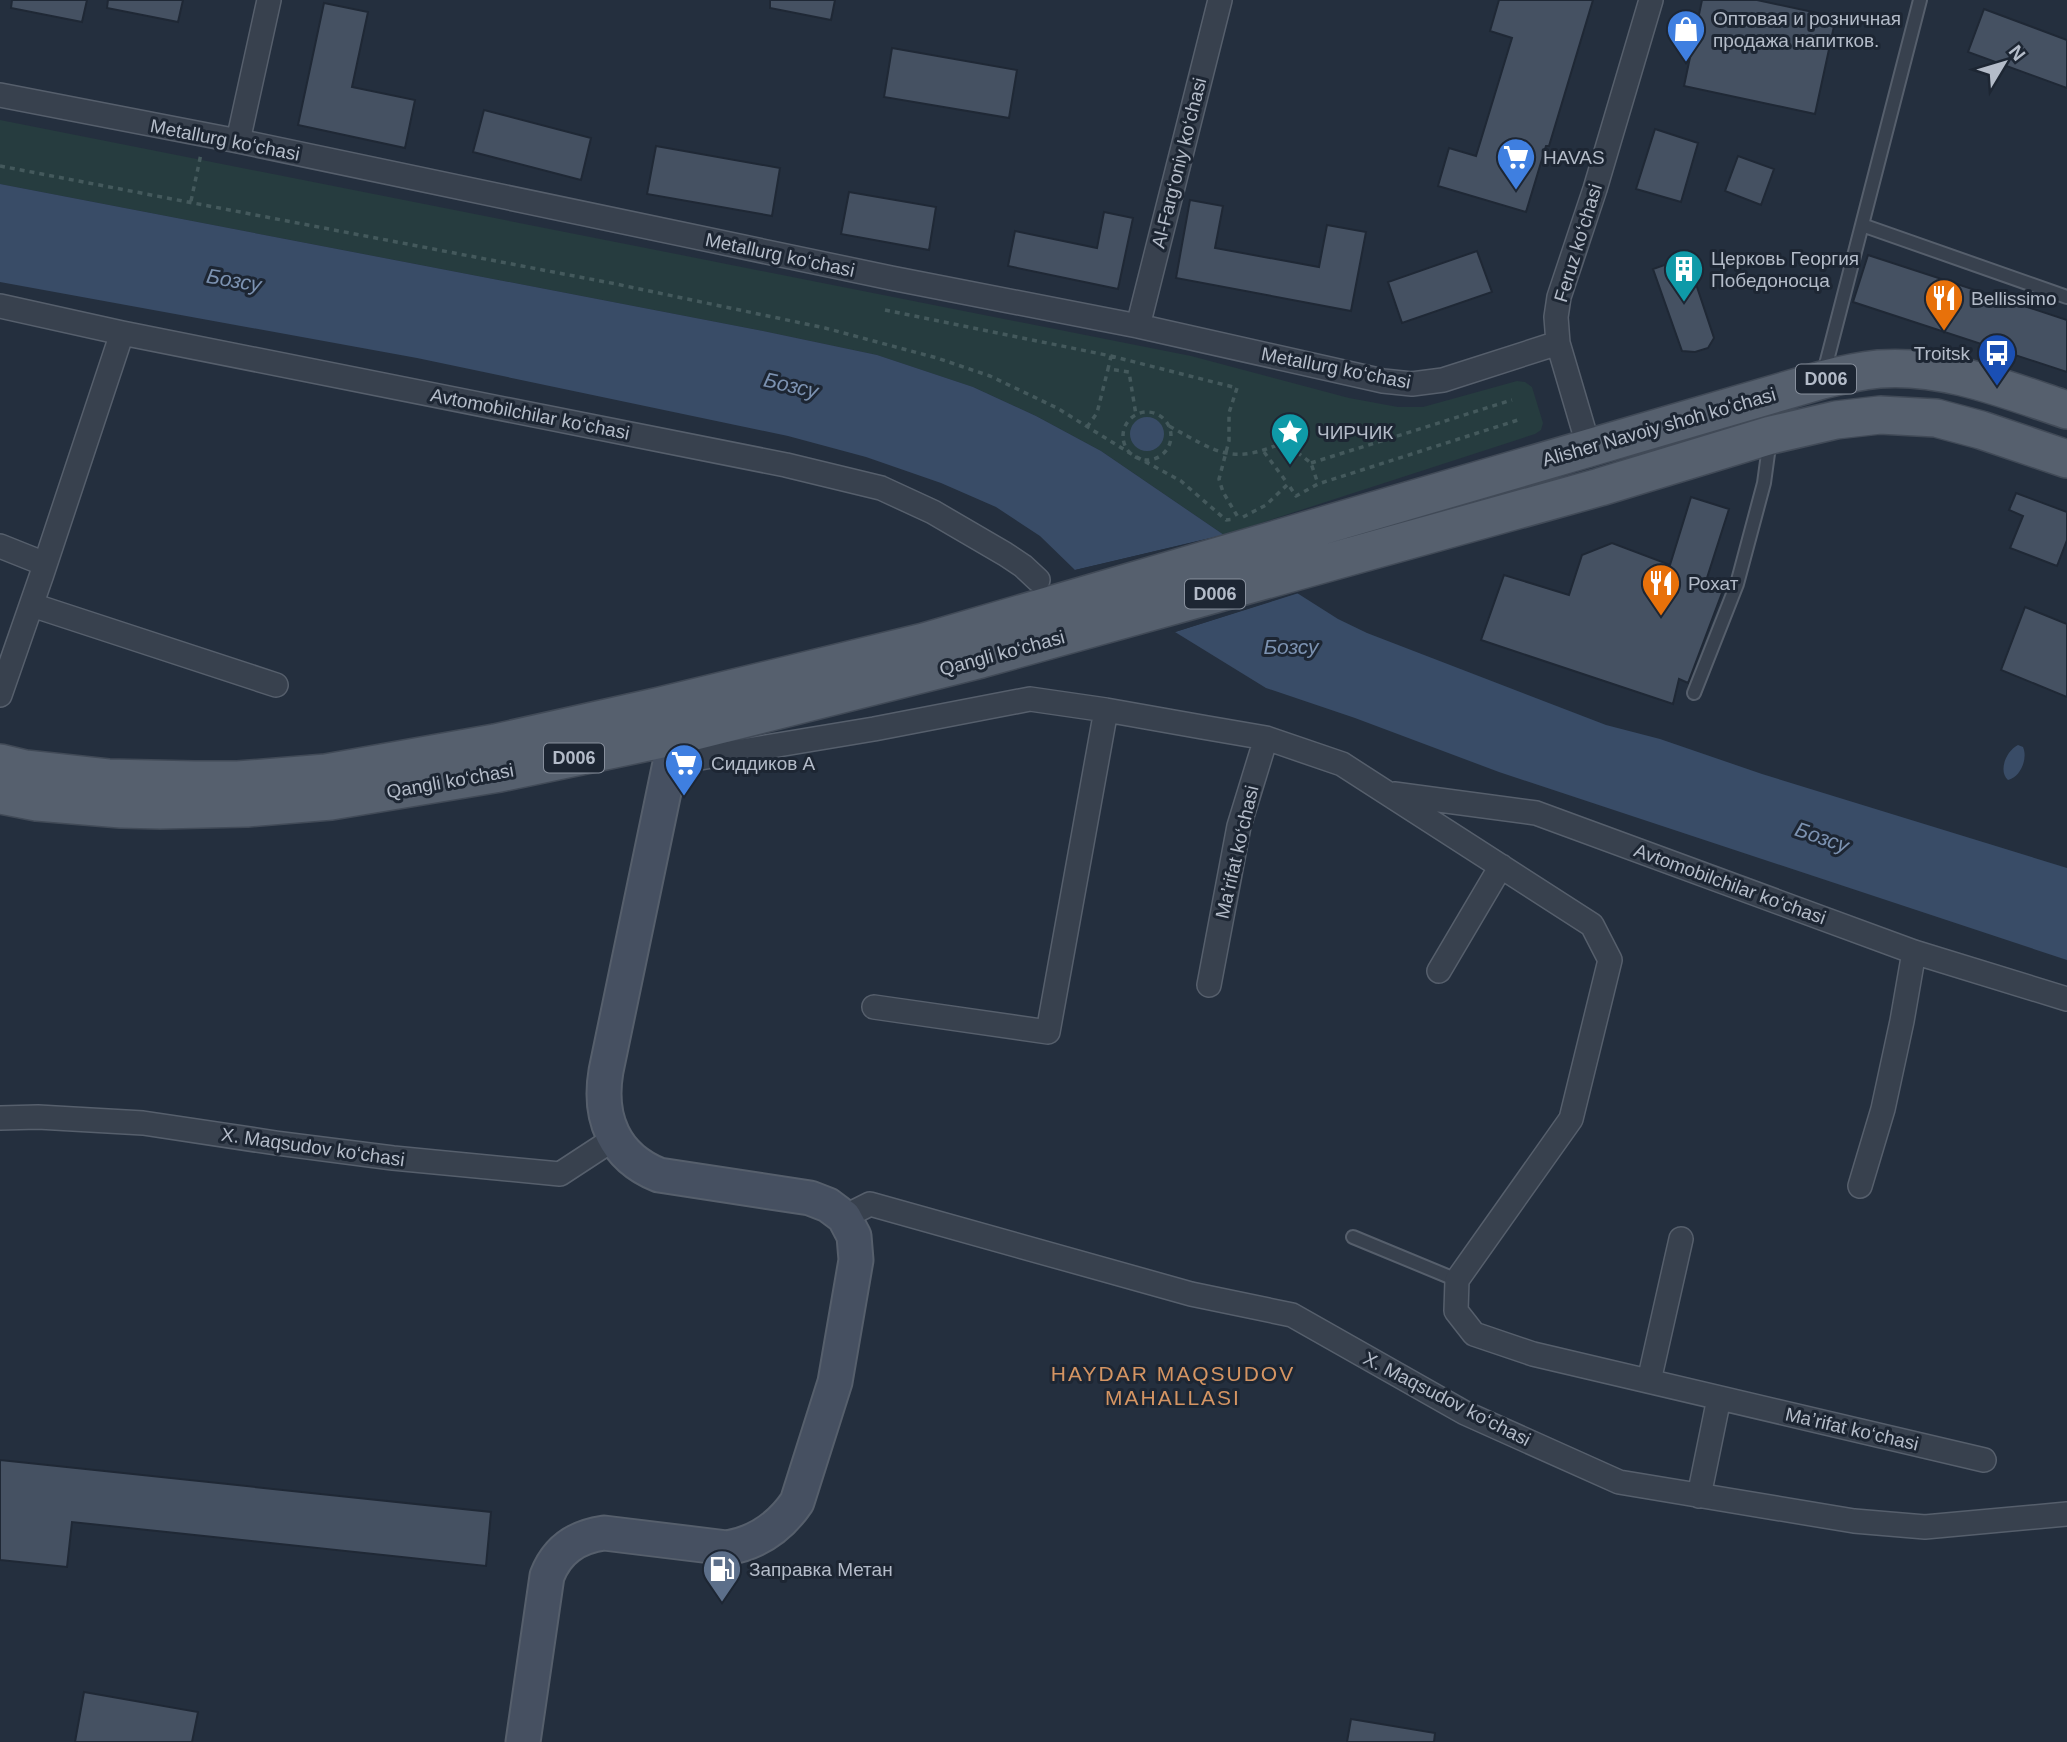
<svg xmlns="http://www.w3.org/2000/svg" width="2067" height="1742" font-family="Arial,sans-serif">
<rect width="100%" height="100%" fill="#242f3e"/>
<!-- green -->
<path fill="#263c3f" d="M0 120 1191 356 1349 398 1398 407H1423L1517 381 1525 382 1532 387 1543 423 1541 430 1535 434 1224 535 1101 451 1036 416 973 387 877 355 763 331 0 184Z"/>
<!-- water -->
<path fill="#394c67" d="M0 184 763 331 877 355 973 387 1036 416 1101 451 1224 535 1075 570 1040 536 996 507 941 483 866 457 788 436 417 358 0 282Z
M1130 434a17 17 0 1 1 34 0a17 17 0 1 1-34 0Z
M1297 593 1338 619 1367 633 1606 725 1660 739 1762 774 2067 868V960L1499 772 1355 718 1266 688 1175 632Z
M2018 745 2023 747C2028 758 2021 777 2008 780 1998 771 2006 751 2018 745Z"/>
<!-- pier -->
<path fill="#242f3e" d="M1227 534 1224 538 1078 573 1075 570Z
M1296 590 1302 592 1175 632 1171 631Z"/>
<!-- building -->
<path fill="#455162" stroke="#1f2835" stroke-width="2" d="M12 0H87L82 22 11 8Z
M108 0H183L178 22 107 8Z
M770 0H835L831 20 770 8Z
M1499 0H1593L1549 146H1546L1526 212 1438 186 1449 148 1476 156 1512 38 1490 31Z
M1702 0H1757L1836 17 1815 114 1684 86Z
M324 3 368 12 352 87 415 100 405 148 298 125Z
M1984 9 2067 40V88L1968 52Z
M892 48 1017 70 1009 118 884 97Z
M484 110 591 138 581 180 473 152Z
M1655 129 1698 143 1681 202 1636 189Z
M656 146 780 168 772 216 647 194Z
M1738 156 1774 169 1761 205 1725 191Z
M849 192 936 207 929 250 841 234Z
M1190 200 1223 206 1215 248 1319 267 1327 225 1366 232 1351 311 1176 278Z
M1104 212 1133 218 1118 289 1008 266 1015 231 1097 248Z
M1477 251 1492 292 1402 323 1388 282Z
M1868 255 2067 320V372L1853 302Z
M1687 257 1714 338 1708 348 1695 352 1682 351 1653 269Z
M2016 493 2067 512V540L2057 566 2010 548 2023 516 2009 510Z
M1691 497 1729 509 1707 578 1725 585 1688 683 1679 679 1673 704 1481 640 1504 575 1569 595 1582 555 1612 543 1670 565Z
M2025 607 2067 624V697L2001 670Z
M0 1460 491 1512 486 1566 72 1522 67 1567 0 1560Z
M84 1692 198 1712 192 1742H75Z
M1351 1719 1435 1733 1434 1742H1347Z"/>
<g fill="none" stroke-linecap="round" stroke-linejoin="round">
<!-- lane casing -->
<g stroke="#565f6c" stroke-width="16">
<path id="lane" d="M1862 225 2067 297
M1823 376 1920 0
M1694 693 1737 584 1764 483 1770 439
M1353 1237 1457 1280"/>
</g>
<!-- street casing -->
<g stroke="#565f6c" stroke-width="26">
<path id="street" d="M0 95 238 141 891 278 1138 326 1383 381 1412 384 1443 380 1558 343
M238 141 269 0
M0 306 122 333 786 465 881 488 933 512 1005 554 1023 566 1038 580
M1138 326 1220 0
M1589 448 1558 343 1556 317 1559 297 1595 189 1651 0
M0 546 45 564
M32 605 276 685
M0 695 42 574 122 333
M670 763 874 729 1030 699 1106 710 1202 727 1266 738 1342 764 1592 925 1610 960 1571 1119 1457 1280 1456 1311 1474 1334 1533 1354 1984 1460
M1394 794 1536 813 1914 952 2067 999
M1439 971 1501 866
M1209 985 1239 826 1266 738
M874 1007 1048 1032 1106 710
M0 1118 38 1117 143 1123 276 1143 393 1158 560 1174 615 1138
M1860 1186 1883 1109 1902 1021 1914 952
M844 1217 870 1204 1191 1294 1292 1315 1465 1413 1619 1482 1854 1521 1925 1527 2067 1514
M1649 1381 1681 1239
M1699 1496 1719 1398"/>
</g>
<!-- secondary casing -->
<g stroke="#565f6c" stroke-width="37">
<path id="secondary" d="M523 1742 547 1576C557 1550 576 1537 604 1533L727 1548C757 1543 780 1527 797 1502L835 1382 856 1260 854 1236 844 1217 828 1205 810 1198 659 1175C614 1157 598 1118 606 1071L670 763 667 738"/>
</g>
<!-- primary casing -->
<g stroke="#414a57" stroke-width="40">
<path id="primary" d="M0 763 25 769 108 778 195 780H238L326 773 495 743 660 706 924 642 1822 380C1841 375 1860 371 1879 369 1944 364 2007 390 2067 410
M0 795 37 802 121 809 160 810 247 808 331 801 500 773 667 738 981 659 1600 487 1771 435 1836 420 1880 415 1936 418 1981 430 2067 459"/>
</g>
<!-- path -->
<path stroke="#44595c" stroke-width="3.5" stroke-dasharray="5 5" stroke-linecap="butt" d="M0 166 616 284 825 328 937 358 990 376 1057 408 1133 455 1181 481 1226 520 1235 519
M191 201 201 154
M885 310 1111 356 1108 369 1129 372 1136 415
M1111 356 1237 388 1229 413V441L1219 479 1223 492 1239 519
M1123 436a24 24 0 1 1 48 0a24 24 0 1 1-48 0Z
M1169 426C1217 452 1231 466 1284 442L1311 463 1318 484
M1087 427 1097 413 1108 369
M1264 452 1288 484
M1311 463 1512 400
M1243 517 1266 505 1288 484 1296 496 1318 484 1518 420"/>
<!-- lane -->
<use href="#lane" stroke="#38414e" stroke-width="12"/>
<!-- street -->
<use href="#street" stroke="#38414e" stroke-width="23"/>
<!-- secondary -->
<use href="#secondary" stroke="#465061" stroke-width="33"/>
<!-- primary -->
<use href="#primary" stroke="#56606e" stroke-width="37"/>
</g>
<!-- icons -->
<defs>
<g id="shop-pin" transform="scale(2.0125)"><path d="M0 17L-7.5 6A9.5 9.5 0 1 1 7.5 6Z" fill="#3f7fe0" stroke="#1d2633"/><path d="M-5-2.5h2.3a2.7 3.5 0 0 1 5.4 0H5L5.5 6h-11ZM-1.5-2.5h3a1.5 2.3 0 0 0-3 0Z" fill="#fff"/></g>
<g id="supermarket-pin" transform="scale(2.0125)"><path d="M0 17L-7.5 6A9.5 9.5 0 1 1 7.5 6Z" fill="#3f7fe0" stroke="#1d2633"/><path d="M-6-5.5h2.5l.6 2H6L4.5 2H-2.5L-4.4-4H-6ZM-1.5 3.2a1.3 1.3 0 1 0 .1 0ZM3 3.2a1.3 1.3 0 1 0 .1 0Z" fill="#fff"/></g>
<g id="building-pin" transform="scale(2.0125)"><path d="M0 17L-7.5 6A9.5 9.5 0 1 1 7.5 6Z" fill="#0f9aa8" stroke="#1d2633"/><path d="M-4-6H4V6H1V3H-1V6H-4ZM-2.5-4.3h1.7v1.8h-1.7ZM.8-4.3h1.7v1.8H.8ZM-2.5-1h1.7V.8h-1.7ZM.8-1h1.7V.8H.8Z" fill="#fff"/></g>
<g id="restaurant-pin" transform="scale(2.0125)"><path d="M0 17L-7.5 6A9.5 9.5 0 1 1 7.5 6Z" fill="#e8710a" stroke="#1d2633"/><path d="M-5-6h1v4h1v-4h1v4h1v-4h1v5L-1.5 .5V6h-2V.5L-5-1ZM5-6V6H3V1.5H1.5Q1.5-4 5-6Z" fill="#fff"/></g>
<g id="bus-pin" transform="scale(2.0125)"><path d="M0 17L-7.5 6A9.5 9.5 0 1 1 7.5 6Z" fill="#1a4fb4" stroke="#1d2633"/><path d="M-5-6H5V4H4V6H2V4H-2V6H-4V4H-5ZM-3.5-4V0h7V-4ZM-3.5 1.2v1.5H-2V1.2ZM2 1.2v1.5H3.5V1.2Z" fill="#fff"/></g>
<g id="sight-pin" transform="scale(2.0125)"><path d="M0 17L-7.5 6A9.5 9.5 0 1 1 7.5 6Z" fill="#0f9aa8" stroke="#1d2633"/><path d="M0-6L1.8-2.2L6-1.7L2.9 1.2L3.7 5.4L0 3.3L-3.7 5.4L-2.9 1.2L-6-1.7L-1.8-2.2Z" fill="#fff"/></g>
<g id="fuel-pin" transform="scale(2.0125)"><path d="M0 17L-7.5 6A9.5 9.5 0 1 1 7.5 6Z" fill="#5c6f8a" stroke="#1d2633"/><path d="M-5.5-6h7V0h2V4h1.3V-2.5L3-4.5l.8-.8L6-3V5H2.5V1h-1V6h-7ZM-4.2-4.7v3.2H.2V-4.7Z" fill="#fff"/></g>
</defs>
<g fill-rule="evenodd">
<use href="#shop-pin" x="1686" y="29"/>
<use href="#supermarket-pin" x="1516" y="157"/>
<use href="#building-pin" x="1684" y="269"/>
<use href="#restaurant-pin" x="1944" y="298"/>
<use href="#bus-pin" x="1997" y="353"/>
<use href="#sight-pin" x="1290" y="432"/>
<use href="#restaurant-pin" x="1661" y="583"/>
<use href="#supermarket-pin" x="684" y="763"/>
<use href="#fuel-pin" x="722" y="1569"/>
</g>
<g text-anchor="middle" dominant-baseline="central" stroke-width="6" stroke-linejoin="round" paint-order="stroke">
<!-- shield labels -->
<g fill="#1d2633" stroke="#878f9c" stroke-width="2">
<rect x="1796" y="364.5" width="60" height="29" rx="5"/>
<rect x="1185" y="579.5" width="60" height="29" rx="5"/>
<rect x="544" y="743.5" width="60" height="29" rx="5"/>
</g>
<g font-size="18" font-weight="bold" fill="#b4bcc9">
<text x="1826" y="379">D006</text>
<text x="1215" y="594">D006</text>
<text x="574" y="758">D006</text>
</g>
<!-- poi labels -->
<g font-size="19" fill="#b4bcc9" stroke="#1d2633" text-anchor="start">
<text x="1713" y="18">Оптовая и розничная<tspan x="1713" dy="22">продажа напитков.</tspan></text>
<text x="1543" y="157">HAVAS</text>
<text x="1711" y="258">Церковь Георгия<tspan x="1711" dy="22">Победоносца</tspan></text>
<text x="1971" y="298">Bellissimo</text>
<text x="1970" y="353" text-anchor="end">Troitsk</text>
<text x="1317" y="432">ЧИРЧИК</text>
<text x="1688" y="583">Рохат</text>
<text x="711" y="763">Сиддиков А</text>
<text x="749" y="1569">Заправка Метан</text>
</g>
<!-- street labels -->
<g font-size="19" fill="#b4bcc9" stroke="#1d2633">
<text transform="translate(225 140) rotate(11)">Metallurg ko‘chasi</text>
<text transform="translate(1179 163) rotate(-76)">Al-Farg‘oniy ko‘chasi</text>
<text transform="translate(1578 243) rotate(-73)">Feruz ko‘chasi</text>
<text transform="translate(780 255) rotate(12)">Metallurg ko‘chasi</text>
<text transform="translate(1336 368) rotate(11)">Metallurg ko‘chasi</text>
<text transform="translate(530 414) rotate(11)">Avtomobilchilar ko‘chasi</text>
<text transform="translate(1659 427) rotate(-16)">Alisher Navoiy shoh koʻchasi</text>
<text transform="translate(1002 653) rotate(-15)">Qangli ko‘chasi</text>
<text transform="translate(450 781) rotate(-10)">Qangli ko‘chasi</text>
<text transform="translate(1237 852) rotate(-77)">Maʼrifat ko‘chasi</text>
<text transform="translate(1730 884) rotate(20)">Avtomobilchilar ko‘chasi</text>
<text transform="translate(313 1147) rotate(8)">X. Maqsudov ko‘chasi</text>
<text transform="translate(1447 1399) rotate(27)">X. Maqsudov ko‘chasi</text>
<text transform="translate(1852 1429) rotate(13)">Maʼrifat ko‘chasi</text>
</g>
<!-- water labels -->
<g font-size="21" font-style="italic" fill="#7c92b1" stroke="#1d2633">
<text transform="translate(234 280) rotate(10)">Бозсу</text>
<text transform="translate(791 385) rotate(13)">Бозсу</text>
<text x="1291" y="646">Бозсу</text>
<text transform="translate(1822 837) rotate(19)">Бозсу</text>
</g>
<!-- neighbourhood labels -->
<g font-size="21" letter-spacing="2" fill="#d59563" stroke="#1d2633">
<text x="1173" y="1373">HAYDAR MAQSUDOV<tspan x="1173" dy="24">MAHALLASI</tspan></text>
</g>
</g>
<!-- north arrow -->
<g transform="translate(2004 63) rotate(52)" stroke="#1d2633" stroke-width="5" paint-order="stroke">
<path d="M0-5L12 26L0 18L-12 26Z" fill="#b4bcc9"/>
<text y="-10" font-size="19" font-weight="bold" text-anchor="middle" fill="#b4bcc9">N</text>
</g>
</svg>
